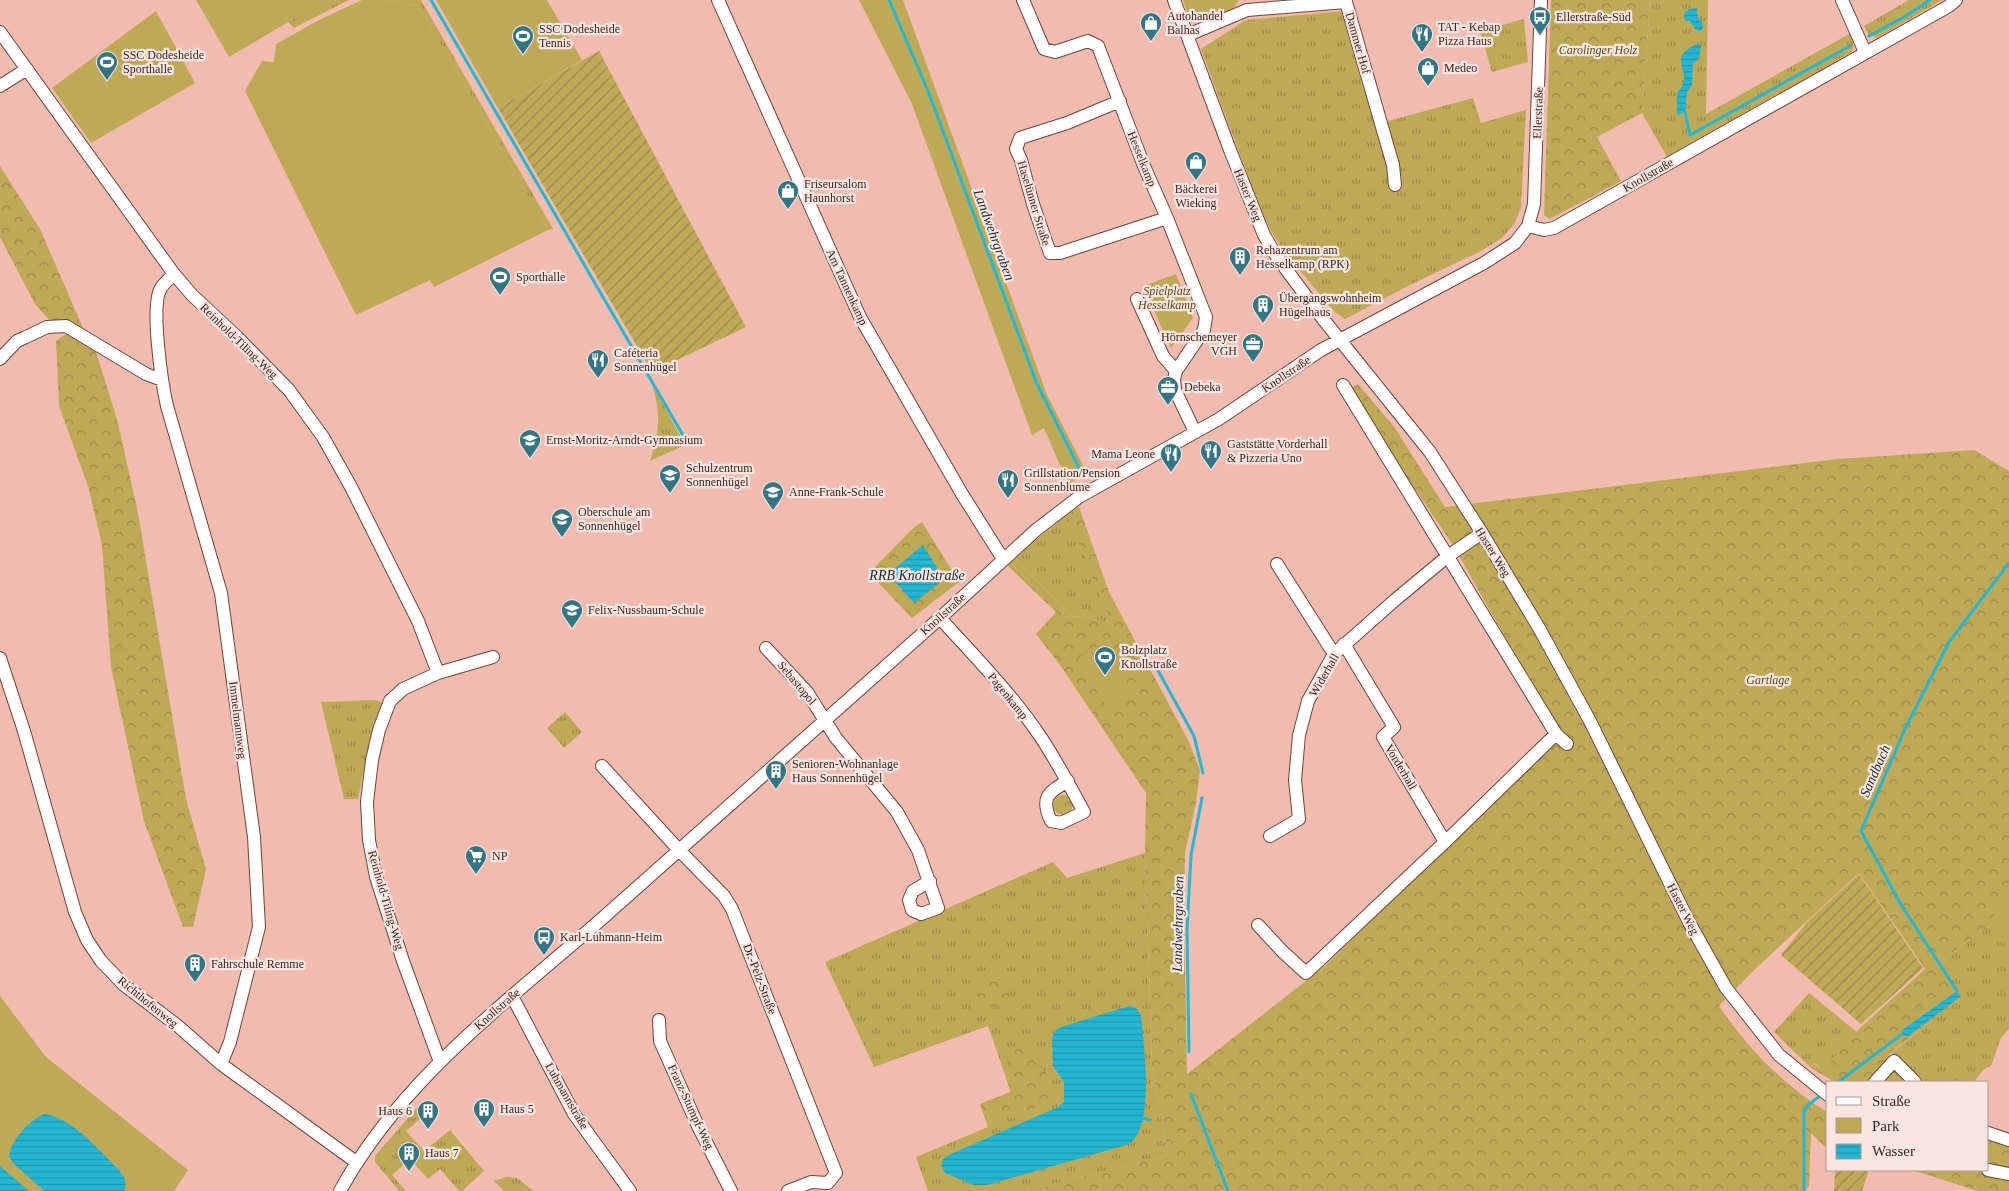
<svg xmlns="http://www.w3.org/2000/svg" width="2009" height="1191" font-family="'Times New Roman',serif">
<defs>
<pattern id="grass-tufts" width="24" height="20" patternUnits="userSpaceOnUse" patternTransform="scale(1.25)"><rect width="24" height="20" fill="#bea957"/><path d="M3 7l-1-3M5 7V3M7 7l1-3M15 17l-1-3M17 17v-4M19 17l1-3" fill="none" stroke="#9b8948"/></pattern>
<pattern id="forest-crowns" width="20" height="18" patternUnits="userSpaceOnUse" patternTransform="scale(1.25)"><rect width="20" height="18" fill="#bea957"/><path d="M2 6a3 3 0 1 1 6 0M12 15a3 3 0 1 1 6 0" fill="none" stroke="#9b8948"/></pattern>
<pattern id="garden-furrows" width="10" height="10" patternUnits="userSpaceOnUse" patternTransform="scale(1.25)"><rect width="10" height="10" fill="#bea957"/><path d="M-1 1l2-2M0 10L10 0M9 11l2-2" fill="none" stroke="#9b8948"/></pattern>
<pattern id="water-rules" width="6" height="5" patternUnits="userSpaceOnUse" patternTransform="scale(1.25)"><rect width="6" height="5" fill="#24b7d3"/><path d="M0 2.5h6" fill="none" stroke="#2095ab"/></pattern>
</defs>
<rect width="100%" height="100%" fill="#f1bcaf"/>
<!-- grass -->
<path fill="url(#grass-tufts)" d="M326 0H349L294 28 288 22Z
M385 0H421L553 229 548 230 418 6Z
M1650 0H1708L1706 114 1851 33 1854 41 1852 52 1667 157 1642 113Z
M1909 0H1942L1877 38 1869 35 1864 26Z
M1345 11 1377 124 1473 98 1481 123 1526 110 1521 207 1515 223 1502 238 1481 251 1412 284 1345 319 1335 312 1285 253 1271 231 1258 204 1201 49 1246 20Z
M1524 19 1528 62 1492 72 1480 31Z
M652 383 685 445 650 461C660 429 661 416 652 383Z
M1067 515 1111 622 1071 616 1014 557Z
M377 700 382 703 372 729 358 799H344L321 702Z
M565 712 582 732 564 748 547 728Z
M1145 853 1152 1066 1168 1155 1026 1191H928L916 1157 988 1127 980 1104 1011 1092 988 1026 874 1067 825 962 1053 862 1067 878Z
M2009 894V1029L2001 1038 1991 1066 1984 1069 1974 1082H1921L1891 1053 1962 997 1936 964 1992 924 1998 901Z
M1809 993 1857 1032 1824 1069 1814 1063 1811 1068 1774 1032Z
M422 1102H428L433 1108 406 1131 424 1151 450 1130 484 1171 462 1191H459L440 1169 428 1179 410 1159 392 1175 406 1191H399L375 1162V1156Z
M506 1177 517 1178 534 1191H504L494 1181Z"/>
<!-- forest -->
<path fill="url(#forest-crowns)" d="M1551 0H1650L1642 113 1597 137 1621 181 1550 219 1544 215Z
M0 166 40 229 83 328 51 322 35 304 0 237Z
M68 333 95 349 117 419 138 513 186 799 206 869 193 927H183L144 821 111 667 102 545 88 486 59 406 56 341Z
M1358 384 1395 428 1445 507 1838 459 1974 450 2009 471V894L1998 901 1992 924 1936 964 1963 997 1891 1052 1886 1059 1909 1082H1835L1811 1068 1814 1064 1824 1069 1861 1027 1925 969 1859 873 1754 970 1719 1006C1751 1052 1781 1082 1828 1113V1150L1811 1133 1809 1186 1805 1191H1026L1168 1155 1152 1066 1145 853 1146 793 1060 665 1036 634 1056 612 1006 564 1014 557 1071 616 1110 622 1067 515 1079 507 1109 592 1188 740 1200 770 1196 803 1185 853 1184 915 1187 1074 1325 966 1560 735 1453 545 1348 390Z
M922 522 959 582 912 618 869 573 913 528Z
M1053 805a10 10 0 1 1 20 0a10 10 0 1 1-20 0Z
M996 973 1006 988 1008 1000 997 1009C983 1004 977 998 976 983L983 974Z
M1020 1045 1046 1073 1049 1101 1013 1118 983 1112 980 1104 1011 1092 1006 1078 1009 1051Z
M1988 1138 2009 1143V1191H1978L1912 1170H1988Z"/>
<!-- park -->
<path fill="#bea957" d="M196 0H326L229 57Z
M362 0H385L418 6 548 230 434 287 430 280 356 315 245 91 262 61 274 62 276 44 319 20Z
M436 0H547L582 60 498 108Z
M859 0H903L1047 395 1087 473 1068 484 1044 428 1032 435 912 104Z
M1183 0H1239L1234 8 1200 22 1189 18Z
M156 11 195 83 91 143 52 88Z
M1176 274 1193 318 1171 348 1143 286Z
M1103 643 1133 693 1107 708 1078 658Z
M2009 894V949L1992 924 1998 901Z
M0 996 46 1057 188 1170 174 1191H0Z"/>
<!-- garden -->
<path fill="url(#garden-furrows)" d="M599 51 746 327 652 372 498 108Z
M1859 874 1923 968 1861 1024 1781 955 1807 922Z
M1835 1170H1869L1862 1191H1834Z"/>
<!-- water -->
<path fill="url(#water-rules)" d="M1697 8 1698 18 1702 22 1703 28 1700 31 1695 29 1690 21H1686L1684 18 1685 12 1690 9Z
M1698 44 1701 46 1699 59 1693 63 1692 85 1687 92 1685 112 1677 115V93C1698 72 1662 58 1698 44Z
M923 545 944 579 914 603 888 574Z
M1957 991 1960 997 1908 1036 1901 1035 1902 1030Z
M1129 1006C1136 1007 1138 1009 1141 1016 1144 1045 1153 1114 1135 1138 1133 1141 1129 1143 1126 1145L987 1185H974L945 1173 941 1165 944 1158 951 1154 1058 1107 1064 1102V1082L1053 1066 1052 1038 1055 1031 1061 1027Z
M45 1114C74 1119 98 1150 118 1169 124 1176 128 1182 124 1191H44L13 1163 9 1156C11 1140 30 1119 45 1114Z
M0 1166 29 1191H0Z"/>
<g fill="none" stroke-linecap="round" stroke-linejoin="round">
<!-- stream -->
<path stroke="#24b7d3" stroke-width="3" d="M431 0 684 437
M889 0 928 91 1037 384 1083 476
M1869 36 1904 17 1930 0
M1685 112 1690 135 1850 46
M1155 665 1194 736 1203 773
M1957 991 1900 903 1861 831 1905 729 1949 642 2009 563
M1189 1052 1187 930 1191 855 1202 798
M1838 1082 1901 1035
M1191 1094 1228 1191
M1141 1118 1150 1120
M1804 1191V1112L1808 1105 1821 1095"/>
<!-- minor casing -->
<g stroke="#704439" stroke-width="14">
<path id="minor" d="M718 0 860 317 962 494 1003 559
M1023 0 1044 49 1055 52 1088 41 1098 46 1144 166 1167 218 1206 317 1204 330 1176 371 1174 379 1175 390 1195 432
M1174 0 1230 150 1264 235 1277 257 1323 319 1430 452 1482 533 1539 628 1590 721 1689 922 1726 988 1779 1055 1828 1095
M1842 0 1865 52
M0 32 174 274 192 295 237 337 289 390 323 437 351 487 418 621 438 673 403 689 390 701 379 730 372 760 367 802 369 840 376 877 403 961 440 1062
M1188 35 1247 10 1346 2 1393 165 1395 185
M0 86 27 69
M1120 101 1067 123 1020 138 1016 149 1021 160 1033 204 1050 253H1060L1167 218
M1528 226 1544 230 1554 228 1949 6 1956 0
M174 274C170 278 164 283 161 288 150 305 162 384 167 406L221 593 254 837 259 927 230 1042 221 1064
M1137 299 1163 356 1176 371
M0 359 17 341 26 337 47 327 66 326 146 374 162 380
M1343 385 1556 734 1567 744
M1277 564 1334 654
M940 618C974 656 1011 693 1040 736 1056 760 1070 786 1084 812L1061 823 1051 821C1040 798 1048 792 1068 781
M1344 644 1394 727 1383 737 1445 842
M766 648 807 692 836 738 897 812 918 850 938 908 921 914 912 910 909 900 913 891 930 881
M0 658 24 731 75 912 87 940 101 961 124 985 178 1026 221 1064 356 1162
M438 673 493 657
M602 766 679 850 724 896 732 909 836 1173 828 1183 811 1182 788 1191
M1270 836 1299 819 1295 780 1299 735 1308 701 1334 654 1395 600 1448 556 1482 533
M1258 925 1282 951 1306 973 1445 842 1556 734
M512 996 574 1114 630 1191
M659 1020 660 1041 698 1126 731 1191
M1875 1082 1894 1061 1915 1082
M1988 1133 2009 1140
M1988 1170 2009 1174
M340 1191C404 1074 517 995 614 908 722 811 832 715 940 618 972 589 1004 559 1036 530L1079 497 1219 419 1321 350 1484 263 1515 243 1528 226 1534 204 1541 0"/>
</g>
<!-- minor -->
<use href="#minor" stroke="#fff" stroke-width="12"/>
</g>
<!-- icons -->
<defs>
<g id="bus-pin" transform="scale(1.125)"><path d="M0 17L-7.5 6A9.5 9.5 0 1 1 7.5 6Z" fill="#327685" stroke="#fbe5e0"/><path d="M-5-6H5V4H4V6H2V4H-2V6H-4V4H-5ZM-3.5-4V0h7V-4ZM-3.5 1.2v1.5H-2V1.2ZM2 1.2v1.5H3.5V1.2Z" fill="#fff"/></g>
<g id="shop-pin" transform="scale(1.125)"><path d="M0 17L-7.5 6A9.5 9.5 0 1 1 7.5 6Z" fill="#327685" stroke="#fbe5e0"/><path d="M-5-2.5h2.3a2.7 3.5 0 0 1 5.4 0H5L5.5 6h-11ZM-1.5-2.5h3a1.5 2.3 0 0 0-3 0Z" fill="#fff"/></g>
<g id="restaurant-pin" transform="scale(1.125)"><path d="M0 17L-7.5 6A9.5 9.5 0 1 1 7.5 6Z" fill="#327685" stroke="#fbe5e0"/><path d="M-5-6h1v4h1v-4h1v4h1v-4h1v5L-1.5 .5V6h-2V.5L-5-1ZM5-6V6H3V1.5H1.5Q1.5-4 5-6Z" fill="#fff"/></g>
<g id="stadium-pin" transform="scale(1.125)"><path d="M0 17L-7.5 6A9.5 9.5 0 1 1 7.5 6Z" fill="#327685" stroke="#fbe5e0"/><path d="M0-5a6.5 5 0 1 0 0 10a6.5 5 0 1 0 0-10ZM-3.5-1.8h7v3.6h-7Z" fill="#fff"/></g>
<g id="building-pin" transform="scale(1.125)"><path d="M0 17L-7.5 6A9.5 9.5 0 1 1 7.5 6Z" fill="#327685" stroke="#fbe5e0"/><path d="M-4-6H4V6H1V3H-1V6H-4ZM-2.5-4.3h1.7v1.8h-1.7ZM.8-4.3h1.7v1.8H.8ZM-2.5-1h1.7V.8h-1.7ZM.8-1h1.7V.8H.8Z" fill="#fff"/></g>
<g id="office-pin" transform="scale(1.125)"><path d="M0 17L-7.5 6A9.5 9.5 0 1 1 7.5 6Z" fill="#327685" stroke="#fbe5e0"/><path d="M-6-3h4V-5.5h4V-3h4V5H-6ZM-1-4.5V-3h2v-1.5ZM-6 0V1H6V0Z" fill="#fff"/></g>
<g id="school-pin" transform="scale(1.125)"><path d="M0 17L-7.5 6A9.5 9.5 0 1 1 7.5 6Z" fill="#327685" stroke="#fbe5e0"/><path d="M0-5L7-2L0 1L-7-2ZM-4 1L0 2.5L4 1V4Q0 6-4 4Z" fill="#fff"/></g>
<g id="supermarket-pin" transform="scale(1.125)"><path d="M0 17L-7.5 6A9.5 9.5 0 1 1 7.5 6Z" fill="#327685" stroke="#fbe5e0"/><path d="M-6-5.5h2.5l.6 2H6L4.5 2H-2.5L-4.4-4H-6ZM-1.5 3.2a1.3 1.3 0 1 0 .1 0ZM3 3.2a1.3 1.3 0 1 0 .1 0Z" fill="#fff"/></g>
</defs>
<g fill-rule="evenodd">
<use href="#bus-pin" x="1540" y="17"/>
<use href="#shop-pin" x="1151" y="23"/>
<use href="#restaurant-pin" x="1422" y="34"/>
<use href="#stadium-pin" x="523" y="36"/>
<use href="#stadium-pin" x="107" y="62"/>
<use href="#shop-pin" x="1428" y="68"/>
<use href="#shop-pin" x="1196" y="162"/>
<use href="#shop-pin" x="788" y="191"/>
<use href="#building-pin" x="1240" y="257"/>
<use href="#stadium-pin" x="500" y="277"/>
<use href="#building-pin" x="1263" y="305"/>
<use href="#office-pin" x="1253" y="344"/>
<use href="#restaurant-pin" x="598" y="360"/>
<use href="#office-pin" x="1168" y="387"/>
<use href="#school-pin" x="530" y="440"/>
<use href="#restaurant-pin" x="1211" y="451"/>
<use href="#restaurant-pin" x="1171" y="454"/>
<use href="#school-pin" x="670" y="475"/>
<use href="#restaurant-pin" x="1008" y="480"/>
<use href="#school-pin" x="773" y="492"/>
<use href="#school-pin" x="562" y="519"/>
<use href="#school-pin" x="572" y="610"/>
<use href="#stadium-pin" x="1105" y="657"/>
<use href="#building-pin" x="776" y="771"/>
<use href="#supermarket-pin" x="476" y="856"/>
<use href="#bus-pin" x="544" y="937"/>
<use href="#building-pin" x="195" y="964"/>
<use href="#building-pin" x="484" y="1109"/>
<use href="#building-pin" x="428" y="1111"/>
<use href="#building-pin" x="409" y="1153"/>
</g>
<g text-anchor="middle" dominant-baseline="central" stroke-width="4.5" stroke-linejoin="round" paint-order="stroke">
<!-- poi labels -->
<g font-size="12" fill="#392520" stroke="#fbe5e0" text-anchor="start">
<text x="1167" y="16">Autohandel<tspan x="1167" dy="14">Balhas</tspan></text>
<text x="1556" y="17">Ellerstraße-Süd</text>
<text x="1438" y="27">TAT - Kebap<tspan x="1438" dy="14">Pizza Haus</tspan></text>
<text x="539" y="29">SSC Dodesheide<tspan x="539" dy="14">Tennis</tspan></text>
<text x="123" y="55">SSC Dodesheide<tspan x="123" dy="14">Sporthalle</tspan></text>
<text x="1444" y="68">Medeo</text>
<text x="804" y="184">Friseursalom<tspan x="804" dy="14">Haunhorst</tspan></text>
<text x="1196" y="189" text-anchor="middle">Bäckerei<tspan x="1196" dy="14">Wieking</tspan></text>
<text x="1256" y="250">Rehazentrum am<tspan x="1256" dy="14">Hesselkamp (RPK)</tspan></text>
<text x="516" y="277">Sporthalle</text>
<text x="1279" y="298">Übergangswohnheim<tspan x="1279" dy="14">Hügelhaus</tspan></text>
<text x="1237" y="337" text-anchor="end">Hörnschemeyer<tspan x="1237" dy="14">VGH</tspan></text>
<text x="614" y="353">Caféteria<tspan x="614" dy="14">Sonnenhügel</tspan></text>
<text x="1184" y="387">Debeka</text>
<text x="546" y="440">Ernst-Moritz-Arndt-Gymnasium</text>
<text x="1227" y="444">Gaststätte Vorderhall<tspan x="1227" dy="14">&amp; Pizzeria Uno</tspan></text>
<text x="1155" y="454" text-anchor="end">Mama Leone</text>
<text x="686" y="468">Schulzentrum<tspan x="686" dy="14">Sonnenhügel</tspan></text>
<text x="1024" y="473">Grillstation/Pension<tspan x="1024" dy="14">Sonnenblume</tspan></text>
<text x="789" y="492">Anne-Frank-Schule</text>
<text x="578" y="512">Oberschule am<tspan x="578" dy="14">Sonnenhügel</tspan></text>
<text x="588" y="610">Felix-Nussbaum-Schule</text>
<text x="1121" y="650">Bolzplatz<tspan x="1121" dy="14">Knollstraße</tspan></text>
<text x="792" y="764">Senioren-Wohnanlage<tspan x="792" dy="14">Haus Sonnenhügel</tspan></text>
<text x="492" y="856">NP</text>
<text x="560" y="937">Karl-Luhmann-Heim</text>
<text x="211" y="964">Fahrschule Remme</text>
<text x="500" y="1109">Haus 5</text>
<text x="412" y="1111" text-anchor="end">Haus 6</text>
<text x="425" y="1153">Haus 7</text>
</g>
<!-- street labels -->
<g font-size="12" fill="#392520" stroke="#fbe5e0">
<text transform="translate(1358 43) rotate(74)">Dammer Hof</text>
<text transform="translate(1538 113) rotate(-88)">Ellerstraße</text>
<text transform="translate(1142 159) rotate(68)">Hesselkamp</text>
<text transform="translate(1648 175) rotate(-30)">Knollstraße</text>
<text transform="translate(1248 195) rotate(68)">Haster Weg</text>
<text transform="translate(1034 203) rotate(73)">Haselünner Straße</text>
<text transform="translate(847 287) rotate(65)">Am Tannenkamp</text>
<text transform="translate(239 341) rotate(44)">Reinhold-Tiling-Weg</text>
<text transform="translate(1286 374) rotate(-34)">Knollstraße</text>
<text transform="translate(1493 552) rotate(58)">Haster Weg</text>
<text transform="translate(943 614) rotate(-42)">Knollstraße</text>
<text transform="translate(1324 675) rotate(-60)">Widerhall</text>
<text transform="translate(797 683) rotate(50)">Sebastopol</text>
<text transform="translate(1008 696) rotate(51)">Pagenkamp</text>
<text transform="translate(238 720) rotate(83)">Immelmannweg</text>
<text transform="translate(1401 767) rotate(59)">Vorderhall</text>
<text transform="translate(386 900) rotate(74)">Reinhold-Tiling-Weg</text>
<text transform="translate(1683 909) rotate(63)">Haster Weg</text>
<text transform="translate(760 979) rotate(69)">Dr.-Pelz-Straße</text>
<text transform="translate(148 1002) rotate(39)">Richthofenweg</text>
<text transform="translate(497 1009) rotate(-41)">Knollstraße</text>
<text transform="translate(567 1096) rotate(60)">Luhmannstraße</text>
<text transform="translate(691 1107) rotate(65)">Franz-Stumpf-Weg</text>
</g>
<!-- park labels -->
<g font-size="12" font-style="italic" fill="#564914" stroke="#fbe5e0">
<text x="1598" y="50">Carolinger Holz</text>
<text x="1167" y="291">Spielplatz<tspan x="1167" dy="14">Hesselkamp</tspan></text>
<text x="1768" y="680">Gartlage</text>
</g>
<!-- water labels -->
<g font-size="14" font-style="italic" fill="#112d34" stroke="#fbe5e0">
<text transform="translate(994 235) rotate(70)">Landwehrgraben</text>
<text x="917" y="575">RRB Knollstraße</text>
<text transform="translate(1875 771) rotate(-66)">Sandbach</text>
<text transform="translate(1178 924) rotate(-89)">Landwehrgraben</text>
</g>
</g>
<!-- legend -->
<rect x="1826" y="1081" width="162" height="90" fill="#fbe5e0" stroke="#ad9893"/>
<rect x="1836" y="1097" width="25" height="8" fill="#ffffff" stroke="#ad9893"/>
<text x="1872" y="1106" font-size="15" fill="#392520">Straße</text>
<rect x="1836" y="1118" width="25" height="15" fill="#bea957" stroke="#ad9893"/>
<text x="1872" y="1131" font-size="15" fill="#392520">Park</text>
<rect x="1836" y="1144" width="25" height="15" fill="url(#water-rules)" stroke="#ad9893"/>
<text x="1872" y="1156" font-size="15" fill="#392520">Wasser</text>
</svg>
